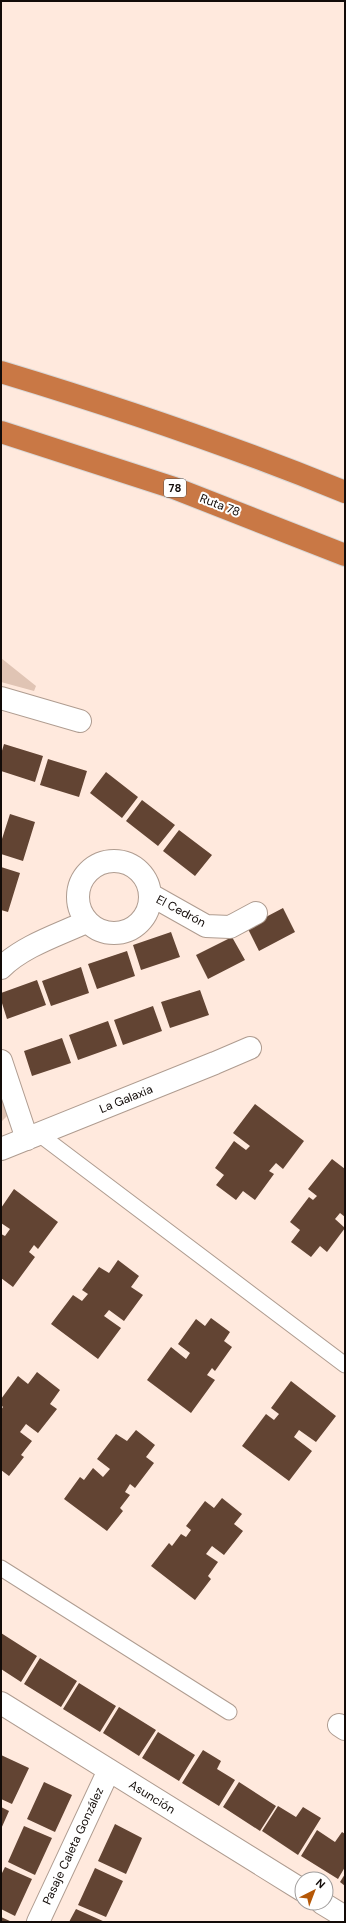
<svg xmlns="http://www.w3.org/2000/svg" width="346" height="1923" font-family="'DM Sans',sans-serif">
<rect width="100%" height="100%" fill="#ffe9dd"/>
<!-- green -->
<path fill="#e0c4b4" d="M1 658 36 686 34 691 1 682Z
M1 1096 7 1116 1 1122Z"/>
<!-- building -->
<path fill="#624433" d="M4 744 43 756 35 782 1 771V754Z
M48 759 87 771 79 797 40 785Z
M106 772 138 797 122 818 90 793Z
M142 800 175 825 158 846 126 821Z
M10 814 35 822 23 861 1 854V842Z
M179 830 212 855 195 876 163 851Z
M1 867 20 873 8 912 1 910Z
M283 908 295 932 259 951 247 927Z
M171 932 180 957 141 970 133 945Z
M232 937 245 960 208 979 196 955Z
M127 951 135 976 97 989 88 964Z
M81 967 89 993 51 1006 42 981Z
M37 980 46 1005 7 1019 1 1000V993Z
M200 990 209 1015 170 1028 161 1002Z
M153 1006 162 1031 123 1045 114 1020Z
M108 1021 117 1046 78 1060 69 1035Z
M62 1038 71 1063 32 1076 24 1051Z
M255 1104 304 1141 283 1169 276 1163 269 1171 274 1174 255 1200 243 1191 236 1200 216 1185 224 1175 215 1168 234 1141 246 1150 250 1146 233 1133Z
M332 1159 345 1169V1217L340 1213 335 1219 345 1228 327 1252 320 1246 311 1257 291 1242 300 1230 290 1222 309 1197 313 1200 317 1196 308 1189Z
M14 1189 58 1222 38 1249 34 1245 29 1252 35 1257 13 1287 1 1278V1234L5 1236 10 1229 1 1223V1208Z
M118 1260 139 1276 131 1287 143 1295 124 1321 109 1310 104 1316 121 1328 98 1359 51 1324 73 1295 82 1301 88 1294 82 1290 99 1267 109 1273Z
M211 1318 230 1332 224 1341 232 1347 215 1371 212 1368 207 1375 215 1380 191 1413 147 1380 171 1347 186 1359 190 1353 178 1344 196 1319 205 1326Z
M37 1372 60 1390 50 1404 57 1409 38 1433 26 1424 20 1432 32 1441 21 1455 24 1457 9 1476 1 1470V1410L3 1407 1 1405V1399L18 1376 28 1384Z
M291 1381 336 1416 316 1442 299 1430 294 1437 312 1451 289 1481 242 1446 266 1414 274 1420 279 1414 271 1408Z
M136 1430 155 1445 146 1457 154 1463 135 1488 130 1484 125 1492 130 1495 120 1508 123 1511 107 1531 64 1499 80 1477 84 1480 93 1468 103 1477 110 1469 97 1459 116 1434 127 1441Z
M222 1498 242 1514 234 1524 243 1531 224 1555 212 1546 206 1554 218 1562 208 1576 211 1579 195 1600 151 1566 169 1543 172 1546 181 1534 186 1537 191 1530 186 1526 205 1501 214 1508Z
M1 1633 37 1656 21 1682 1 1669Z
M40 1658 77 1681 61 1707 24 1684Z
M79 1683 116 1706 100 1732 63 1709Z
M119 1707 156 1730 139 1756 103 1733Z
M158 1732 195 1755 179 1781 142 1758Z
M203 1750 221 1761 217 1769 235 1780 219 1806 182 1783Z
M1 1755 29 1768 12 1804 1 1799Z
M44 1782 72 1795 55 1832 27 1819Z
M239 1782 276 1806 260 1831 223 1807Z
M278 1806 296 1817 303 1807 321 1818 298 1855 262 1831Z
M1 1807 9 1811 1 1829Z
M115 1824 142 1838 126 1874 98 1861Z
M24 1826 52 1838 35 1875 8 1862Z
M317 1830 335 1842 342 1832 345 1834V1867L338 1879 301 1856Z
M5 1867 32 1879 15 1916 1 1909V1875Z
M95 1868 123 1881 106 1917 78 1905Z
M345 1874V1886L340 1882Z
M76 1909 105 1922H69Z
M1 1917 12 1922H1Z"/>
<g fill="none" stroke-linecap="round" stroke-linejoin="round">
<!-- service casing -->
<g stroke="#af9c90" stroke-width="17">
<path id="service" d="M39 1134 345 1365
M1 1568 229 1712"/>
</g>
<!-- minor casing -->
<g stroke="#af9c90" stroke-width="24">
<path id="minor" d="M1 698 80 721
M78 897a36 36 0 1 1 72 0a36 36 0 1 1-72 0Z
M151 895 206 926 230 927 256 913
M1 968C23 946 58 935 86 922
M1 1061 27 1139
M1 1149 215 1063 250 1048
M1 1703 302 1890
M339 1725 345 1729
M322 1903 345 1917
M38 1922 109 1770"/>
</g>
<!-- motorway casing -->
<g stroke="#d9d8d7" stroke-width="24">
<path id="motorway" d="M1 372C117 407 232 446 345 492
M1 432 174 488 345 555"/>
</g>
<!-- service -->
<use href="#service" stroke="#fff" stroke-width="15"/>
<!-- minor -->
<use href="#minor" stroke="#fff" stroke-width="22"/>
<!-- motorway -->
<use href="#motorway" stroke="#c97845" stroke-width="22"/>
</g>
<g text-anchor="middle" dominant-baseline="central" stroke-width="4" stroke-linejoin="round" paint-order="stroke">
<!-- shield labels -->
<rect fill="#fff" stroke="#595452" stroke-width="1" x="164" y="479" width="22" height="18" rx="3"/>
<g font-size="11" font-weight="bold" fill="#120b08">
<text x="175" y="488">78</text>
</g>
<!-- street labels -->
<g font-size="12" fill="#120b08" stroke="#fff">
<text transform="translate(220 505) rotate(21)">Ruta 78</text>
<text transform="translate(181 911) rotate(28)">El Cedrón</text>
<text transform="translate(126 1099) rotate(-22)">La Galaxia</text>
<text transform="translate(152 1797) rotate(32)">Asunción</text>
<text transform="translate(73 1846) rotate(-65)">Pasaje Caleta González</text>
</g>
</g>
<!-- border -->
<rect width="346" height="1923" fill="none" stroke="#120b08" stroke-width="4"/>
<!-- north arrow -->
<g transform="translate(314 1891) rotate(42)"><circle r="19" fill="#ffffff" stroke="#a09d9c"/>
<path d="M0-3L7 15L0 10L-7 15Z" fill="#b55706"/>
<text y="-6" font-size="11" font-weight="bold" text-anchor="middle" fill="#120b08">N</text>
</g>
</svg>
